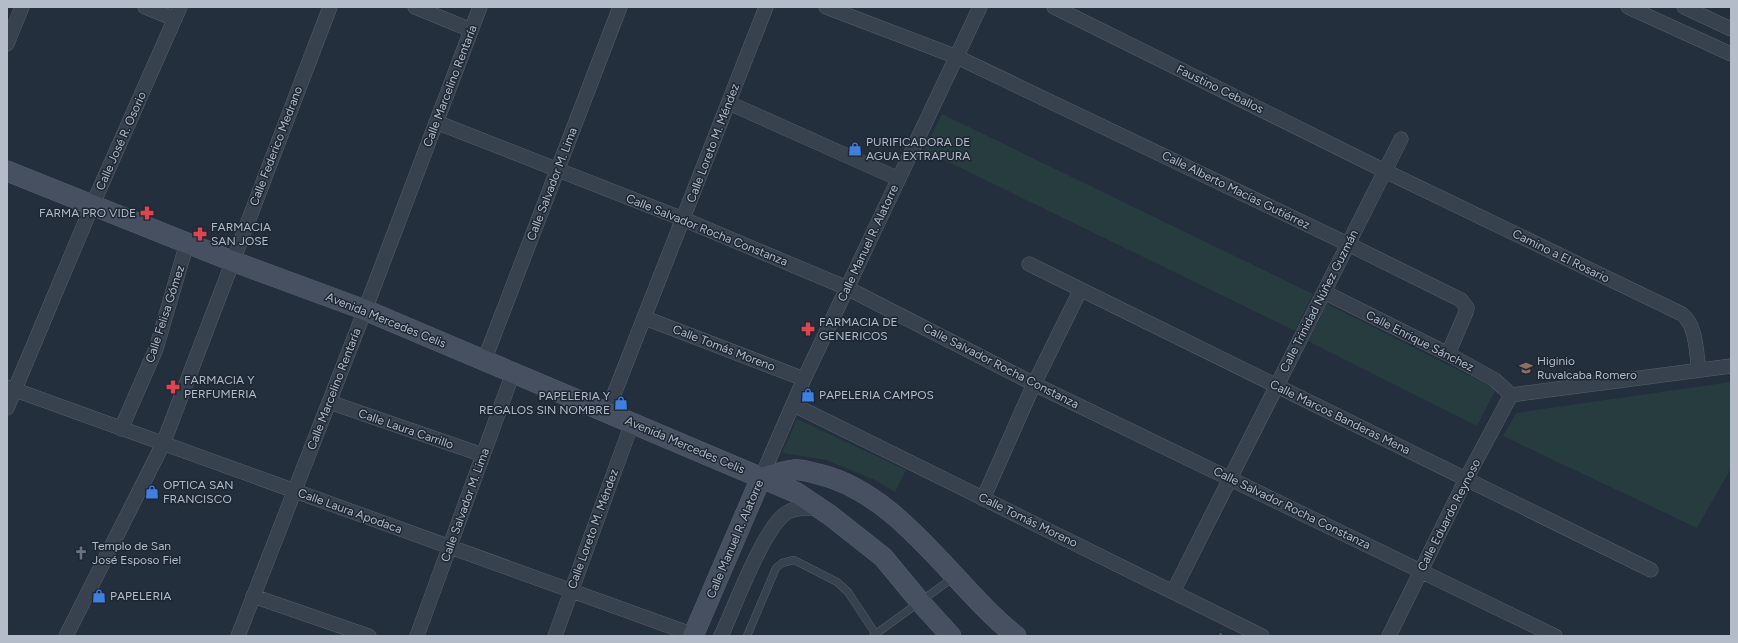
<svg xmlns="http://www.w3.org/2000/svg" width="1738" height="643" font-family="Figtree,sans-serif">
<rect width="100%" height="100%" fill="#242f3e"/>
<!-- green -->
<path fill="#263c3f" d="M942 114 1313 294 1295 331 924 150Z
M1327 304 1496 389 1477 426 1308 341Z
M1731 382V468L1697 528 1503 436 1516 413Z
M797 419 906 470 895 492 875 480 826 460 782 453Z"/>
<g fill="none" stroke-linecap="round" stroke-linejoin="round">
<!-- lane casing -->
<g stroke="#565f6c" stroke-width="8">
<path id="lane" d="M747 636 776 568 782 563 794 560 837 582 848 592 877 636
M873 636 954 577"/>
</g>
<!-- street casing -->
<g stroke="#565f6c" stroke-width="15">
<path id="street" d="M145 7 175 19
M415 7 471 30
M826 7 957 57 1348 244 1461 300 1467 308 1466 312 1448 354
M1054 7 1385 171 1682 314C1697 326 1696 353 1699 370
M1628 7 1731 54
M1684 7 1731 29
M7 44 22 7
M729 103 899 179
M436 122 683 219 847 288 1034 384 1555 636
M1029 264 1651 570
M1324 292 1448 354 1495 380 1511 395
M645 318 804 379
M484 361 620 7
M7 387 694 635
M1511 395 1731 366
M329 402 483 455
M794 405 1262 636
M7 408 92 206 180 7
M607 412 766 7
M121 429 156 349 187 243
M761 478 804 379 980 7
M983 499 1034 384 1080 291
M1173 592 1401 139
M253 596 369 636
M66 636 163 444 330 7
M238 636 365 310 480 7
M417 636 513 373
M555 636 632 423
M721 636C734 609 764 525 788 512 797 507 809 508 819 508
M1389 636 1466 479 1511 395"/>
</g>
<!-- secondary casing -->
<g stroke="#565f6c" stroke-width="21">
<path id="secondary" d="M7 171 232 261 365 310 797 493 831 516 883 557 921 603 951 636
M761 478C772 475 783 471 794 470 801 469 810 472 818 474 900 493 953 586 1016 636
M693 636 761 478"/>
</g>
<!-- path -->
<path stroke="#44595c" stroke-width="2.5" stroke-dasharray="3 3" stroke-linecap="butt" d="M1220 636 1222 630"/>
<!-- lane -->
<use href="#lane" stroke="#38414e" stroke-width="7"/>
<!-- street -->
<use href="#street" stroke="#38414e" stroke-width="14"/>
<!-- secondary -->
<use href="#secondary" stroke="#465061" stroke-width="20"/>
</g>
<!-- icons -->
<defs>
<g id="shop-bare" transform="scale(1.08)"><path d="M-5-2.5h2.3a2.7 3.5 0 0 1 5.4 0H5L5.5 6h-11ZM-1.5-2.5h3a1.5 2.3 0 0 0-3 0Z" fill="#3f7fe0" stroke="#1d2633" stroke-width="2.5" paint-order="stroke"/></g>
<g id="pharmacy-bare" transform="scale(1.08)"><path d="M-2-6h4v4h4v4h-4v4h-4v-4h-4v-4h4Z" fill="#e0444e" stroke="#1d2633" stroke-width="2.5" paint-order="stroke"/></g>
<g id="school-bare" transform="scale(1.08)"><path d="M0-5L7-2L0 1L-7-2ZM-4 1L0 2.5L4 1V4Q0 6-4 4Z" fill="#8d6e63" stroke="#1d2633" stroke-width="2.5" paint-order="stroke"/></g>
<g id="church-bare" transform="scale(1.08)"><path d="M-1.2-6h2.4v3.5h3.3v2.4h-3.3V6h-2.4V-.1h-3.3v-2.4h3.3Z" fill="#6b7280" stroke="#1d2633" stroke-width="2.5" paint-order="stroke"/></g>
</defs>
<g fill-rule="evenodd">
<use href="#shop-bare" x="855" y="149"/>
<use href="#pharmacy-bare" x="147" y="213"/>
<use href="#pharmacy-bare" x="200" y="234"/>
<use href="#pharmacy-bare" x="808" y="329"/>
<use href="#school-bare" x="1526" y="368"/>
<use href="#pharmacy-bare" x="173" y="387"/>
<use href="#shop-bare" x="808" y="395"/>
<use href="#shop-bare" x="621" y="403"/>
<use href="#shop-bare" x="152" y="492"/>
<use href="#church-bare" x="81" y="553"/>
<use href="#shop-bare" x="99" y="596"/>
</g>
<g text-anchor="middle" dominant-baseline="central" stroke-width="3" stroke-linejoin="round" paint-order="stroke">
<!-- street labels -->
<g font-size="12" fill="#b4bcc9" stroke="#1d2633">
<text transform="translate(450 86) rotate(-69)">Calle Marcelino Rentaría</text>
<text transform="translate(1220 89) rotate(26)">Faustino Ceballos</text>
<text transform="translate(121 141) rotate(-66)">Calle José R. Osorio</text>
<text transform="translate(713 143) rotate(-69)">Calle Loreto M. Méndez</text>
<text transform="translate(276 146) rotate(-69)">Calle Federico Medrano</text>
<text transform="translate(552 184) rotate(-69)">Calle Salvador M. Lima</text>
<text transform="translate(1236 190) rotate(26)">Calle Alberto Macías Gutiérrez</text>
<text transform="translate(707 230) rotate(22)">Calle Salvador Rocha Constanza</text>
<text transform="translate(868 243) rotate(-65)">Calle Manuel R. Alatorre</text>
<text transform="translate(1561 256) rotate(26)">Camino a El Rosario</text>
<text transform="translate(1319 301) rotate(-63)">Calle Trinidad Núñez Guzmán</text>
<text transform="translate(165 314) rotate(-72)">Calle Felisa Gómez</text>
<text transform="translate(386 320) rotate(22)">Avenida Mercedes Celis</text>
<text transform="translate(1420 341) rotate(27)">Calle Enrique Sánchez</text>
<text transform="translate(724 348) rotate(21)">Calle Tomás Moreno</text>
<text transform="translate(1001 366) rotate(27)">Calle Salvador Rocha Constanza</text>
<text transform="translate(334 389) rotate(-69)">Calle Marcelino Rentaría</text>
<text transform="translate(1340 417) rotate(26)">Calle Marcos Banderas Mena</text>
<text transform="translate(406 429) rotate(19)">Calle Laura Carrillo</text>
<text transform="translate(685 445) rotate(23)">Avenida Mercedes Celis</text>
<text transform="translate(465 505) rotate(-70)">Calle Salvador M. Lima</text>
<text transform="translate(1292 508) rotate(26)">Calle Salvador Rocha Constanza</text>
<text transform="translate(350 511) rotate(20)">Calle Laura Apodaca</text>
<text transform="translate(1449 515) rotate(-63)">Calle Eduardo Reynoso</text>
<text transform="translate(1028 520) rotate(26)">Calle Tomás Moreno</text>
<text transform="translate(593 529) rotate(-70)">Calle Loreto M. Méndez</text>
<text transform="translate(735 539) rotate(-67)">Calle Manuel R. Alatorre</text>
</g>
<!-- poi labels -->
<g font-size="12" fill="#b4bcc9" stroke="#1d2633" text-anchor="start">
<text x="866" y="142">PURIFICADORA DE<tspan x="866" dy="14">AGUA EXTRAPURA</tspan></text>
<text x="136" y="213" text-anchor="end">FARMA PRO VIDE</text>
<text x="211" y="227">FARMACIA<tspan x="211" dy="14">SAN JOSE</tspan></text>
<text x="819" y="322">FARMACIA DE<tspan x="819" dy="14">GENERICOS</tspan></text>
<text x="1537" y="361">Higinio<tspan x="1537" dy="14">Ruvalcaba Romero</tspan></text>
<text x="184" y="380">FARMACIA Y<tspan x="184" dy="14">PERFUMERIA</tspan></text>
<text x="819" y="395">PAPELERIA CAMPOS</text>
<text x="610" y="396" text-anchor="end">PAPELERIA Y<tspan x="610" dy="14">REGALOS SIN NOMBRE</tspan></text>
<text x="163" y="485">OPTICA SAN<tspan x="163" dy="14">FRANCISCO</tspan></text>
<text x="92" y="546">Templo de San<tspan x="92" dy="14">José Esposo Fiel</tspan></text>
<text x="110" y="596">PAPELERIA</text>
</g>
</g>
<!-- border -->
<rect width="1738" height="643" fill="none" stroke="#b4bcc9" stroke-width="16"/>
</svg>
